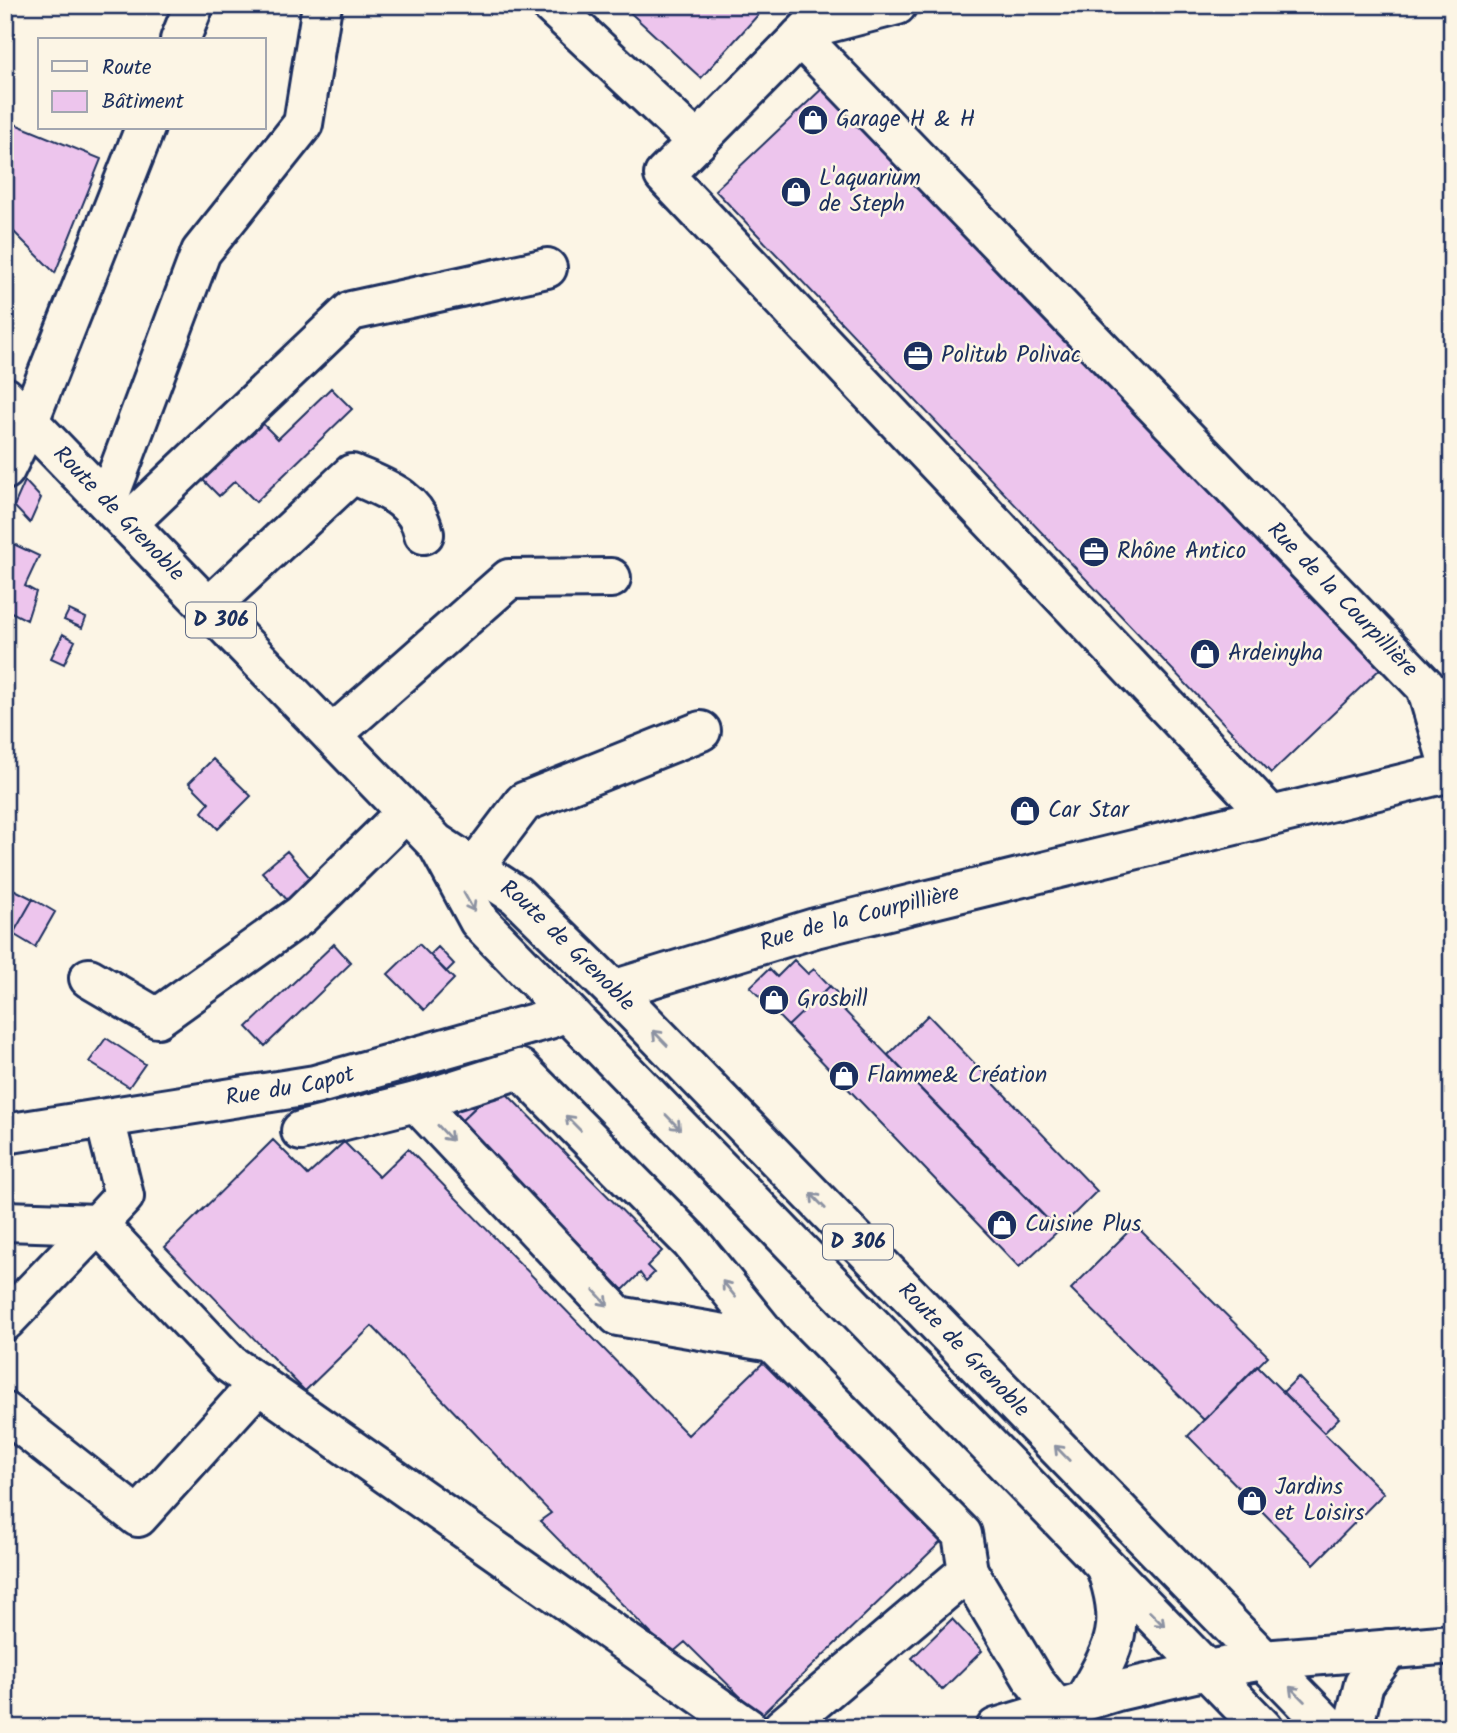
<svg xmlns="http://www.w3.org/2000/svg" width="1457" height="1733" font-family="Kalam,sans-serif">
<rect width="100%" height="100%" fill="#fcf5e5"/>
<filter id="ink" filterUnits="userSpaceOnUse"><feTurbulence type="fractalNoise" baseFrequency=".0143" numOctaves="2"/><feDisplacementMap in="SourceGraphic" scale="14" xChannelSelector="R" yChannelSelector="G"/><feConvolveMatrix kernelMatrix="1 2 1 2 8 2 1 2 1" color-interpolation-filters="sRGB"/></filter>
<g filter="url(#ink)">
<!-- building -->
<path fill="#edc5ed" stroke="#1b2f5e" stroke-width="2" d="M622 5H767L701 78Z
M826 85 1381 668 1271 773 715 190Z
M5 120 101 159 55 273 5 223Z
M331 388 352 409 256 502 235 481 219 496 201 478 260 421 278 439Z
M25 481 41 498 30 523 14 506Z
M5 540 39 556 25 586 36 592 27 620 5 609Z
M69 610 86 618 82 628 64 620Z
M63 634 75 641 64 664 51 658Z
M213 759 251 796 218 829 202 812 209 803 189 783Z
M287 851 313 881 289 902 262 872Z
M5 885 33 899 13 934 5 930Z
M33 899 55 912 35 947 13 934Z
M334 944 351 963 265 1046 247 1027Z
M419 944 454 979 424 1010 388 974Z
M438 947 454 964 446 972 430 955Z
M794 960 808 974 814 969 830 986 788 1026 750 987 769 969 777 977Z
M830 986 843 999 838 1004 1058 1231 1019 1267 788 1026Z
M928 1015 1097 1191 1058 1230 888 1055Z
M106 1038 145 1064 129 1087 89 1062Z
M498 1085 662 1251 647 1266 654 1273 646 1281 640 1273 623 1290 460 1122Z
M471 1099 477 1106 460 1122 453 1115Z
M273 1140 308 1175 344 1142 379 1177 408 1149 688 1435 769 1357 946 1537 760 1716 685 1642 671 1654 540 1521 551 1513 372 1326 305 1391 165 1247Z
M1135 1225 1268 1356 1204 1420 1071 1289Z
M1257 1366 1384 1493 1314 1564 1188 1436Z
M1298 1377 1339 1418 1324 1433 1283 1392Z
M952 1619 982 1651 942 1690 912 1658Z"/>
<g fill="none" stroke-linecap="round" stroke-linejoin="round">
<!-- minor casing -->
<g stroke="#1b2f5e" stroke-width="44">
<g id="minor">
<path d="M551 5 697 142"/>
<path d="M897 5 809 28 664 175 1271 816"/>
<path d="M180 40 194 5"/>
<path d="M5 470 29 421 145 128"/>
<path d="M107 502 201 252 303 124 322 5"/>
<path d="M128 523 351 311 547 268"/>
<path d="M209 607 352 474C383 488 416 497 424 534"/>
<path d="M332 735 509 579 611 578"/>
<path d="M474 868 524 802 701 731"/>
<path d="M89 978 157 1018 301 915 406 812"/>
<path id="s1" d="M613 990 815 928 1451 772 1426 687 800 37"/>
<path d="M105 1119 124 1196 98 1224 230 1364 748 1728"/>
<path d="M301 1131 416 1102"/>
<path id="s2" d="M5 1134 315 1085 549 1019 566 1012"/>
<path d="M5 1221 98 1224 5 1321"/>
<path d="M772 1342 618 1316 416 1102 520 1069 691 1242 772 1342 962 1534 968 1571"/>
<path d="M5 1412 138 1517 259 1383"/>
<path d="M782 1728 968 1571 1034 1681 1057 1709 1066 1728"/>
<path d="M996 1728 1117 1691 1207 1670 1263 1660 1452 1644"/>
</g>
</g>
<!-- major casing -->
<g stroke="#1b2f5e" stroke-width="44">
<g id="major">
<path id="s3" d="M5 397 436 843 516 895 613 990 1330 1728"/>
<path d="M439 847 479 921 1263 1728"/>
<path d="M1084 1701C1113 1649 1128 1629 1106 1568"/>
<path d="M1353 1728 1364 1684 1389 1649"/>
</g>
</g>
<!-- minor -->
<use href="#minor" stroke="#fcf5e5" stroke-width="38"/>
<!-- major -->
<use href="#major" stroke="#fcf5e5" stroke-width="38"/>
</g>
<!-- one-way arrows -->
<defs><path id="oneway-shaft" d="M-6 0H5M1.5-3L5.5 0L1.5 3" fill="none" stroke-width="1.6" stroke-linecap="round" stroke-linejoin="round" transform="scale(1.75)"/></defs>
<g stroke="#8c92a2">
<use href="#oneway-shaft" transform="translate(469 902) rotate(61)"/>
<use href="#oneway-shaft" transform="translate(660 1038) rotate(-134)"/>
<use href="#oneway-shaft" transform="translate(673 1122) rotate(46)"/>
<use href="#oneway-shaft" transform="translate(573 1123) rotate(-135)"/>
<use href="#oneway-shaft" transform="translate(445 1133) rotate(47)"/>
<use href="#oneway-shaft" transform="translate(818 1201) rotate(-134)"/>
<use href="#oneway-shaft" transform="translate(729 1289) rotate(-129)"/>
<use href="#oneway-shaft" transform="translate(601 1298) rotate(47)"/>
<use href="#oneway-shaft" transform="translate(1062 1453) rotate(-134)"/>
<use href="#oneway-shaft" transform="translate(1157 1619) rotate(45)"/>
<use href="#oneway-shaft" transform="translate(1297 1694) rotate(-135)"/>
</g>
</g>
<!-- icons -->
<defs>
<g id="shop-disc" transform="scale(1.575)"><circle r="9.5" fill="#1b2f5e" stroke="#fcf5e5"/><path d="M-5-2.5h2.3a2.7 3.5 0 0 1 5.4 0H5L5.5 6h-11ZM-1.5-2.5h3a1.5 2.3 0 0 0-3 0Z" fill="#fff"/></g>
<g id="office-disc" transform="scale(1.575)"><circle r="9.5" fill="#1b2f5e" stroke="#fcf5e5"/><path d="M-6-3h4V-5.5h4V-3h4V5H-6ZM-1-4.5V-3h2v-1.5ZM-6 0V1H6V0Z" fill="#fff"/></g>
</defs>
<g fill-rule="evenodd">
<use href="#shop-disc" x="813" y="120"/>
<use href="#shop-disc" x="796" y="192"/>
<use href="#office-disc" x="918" y="356"/>
<use href="#office-disc" x="1094" y="552"/>
<use href="#shop-disc" x="1205" y="654"/>
<use href="#shop-disc" x="1025" y="811"/>
<use href="#shop-disc" x="774" y="1000"/>
<use href="#shop-disc" x="844" y="1076"/>
<use href="#shop-disc" x="1002" y="1225"/>
<use href="#shop-disc" x="1252" y="1501"/>
</g>
<g text-anchor="middle" dominant-baseline="central" stroke-width="5" stroke-linejoin="round" paint-order="stroke">
<!-- shield labels -->
<g fill="#fcf5e5" stroke="#5e6a86" stroke-width="2">
<rect x="186" y="602.5" width="70" height="35" rx="5"/>
<rect x="823" y="1224.5" width="70" height="35" rx="5"/>
</g>
<g font-size="21" font-weight="bold" fill="#1b2f5e">
<text x="221" y="620">D 306</text>
<text x="858" y="1242">D 306</text>
</g>
<!-- poi labels -->
<g font-size="23" fill="#1b2f5e" stroke="#fcf5e5" text-anchor="start">
<text x="836" y="120">Garage H &amp; H</text>
<text x="819" y="179">L'aquarium<tspan x="819" dy="26">de Steph</tspan></text>
<text x="941" y="356">Politub Polivac</text>
<text x="1117" y="552">Rhône Antico</text>
<text x="1228" y="654">Ardeinyha</text>
<text x="1048" y="811">Car Star</text>
<text x="797" y="1000">Grosbill</text>
<text x="867" y="1076">Flamme&amp; Création</text>
<text x="1025" y="1225">Cuisine Plus</text>
<text x="1275" y="1488">Jardins<tspan x="1275" dy="26">et Loisirs</tspan></text>
</g>
<!-- street labels -->
<g font-size="23" fill="#1b2f5e" stroke="#fcf5e5">
<text stroke="none"><textPath href="#s3" startOffset="163">Route de Grenoble</textPath></text>
<text transform="translate(1342 600) rotate(46)">Rue de la Courpillière</text>
<text stroke="none"><textPath href="#s1" startOffset="257">Rue de la Courpillière</textPath></text>
<text stroke="none"><textPath href="#s3" startOffset="788">Route de Grenoble</textPath></text>
<text stroke="none"><textPath href="#s2" startOffset="289">Rue du Capot</textPath></text>
<text stroke="none"><textPath href="#s3" startOffset="1354">Route de Grenoble</textPath></text>
</g>
</g>
<!-- margin -->
<rect width="1457" height="1733" fill="none" stroke="#fcf5e5" stroke-width="28"/>
<rect x="14" y="14" width="1429" height="1705" fill="none" stroke="#1b2f5e" stroke-width="2.5" filter="url(#ink)"/>
<!-- legend -->
<rect x="38" y="38" width="228" height="91" fill="#fcf5e5" stroke="#a2a6af" stroke-width="2"/>
<rect x="52" y="61" width="35" height="10" fill="#fcf5e5" stroke="#a2a6af" stroke-width="2"/>
<text x="102" y="74" font-size="21" fill="#1b2f5e">Route</text>
<rect x="52" y="91" width="35" height="21" fill="#edc5ed" stroke="#a2a6af" stroke-width="2"/>
<text x="102" y="108" font-size="21" fill="#1b2f5e">Bâtiment</text>
</svg>
